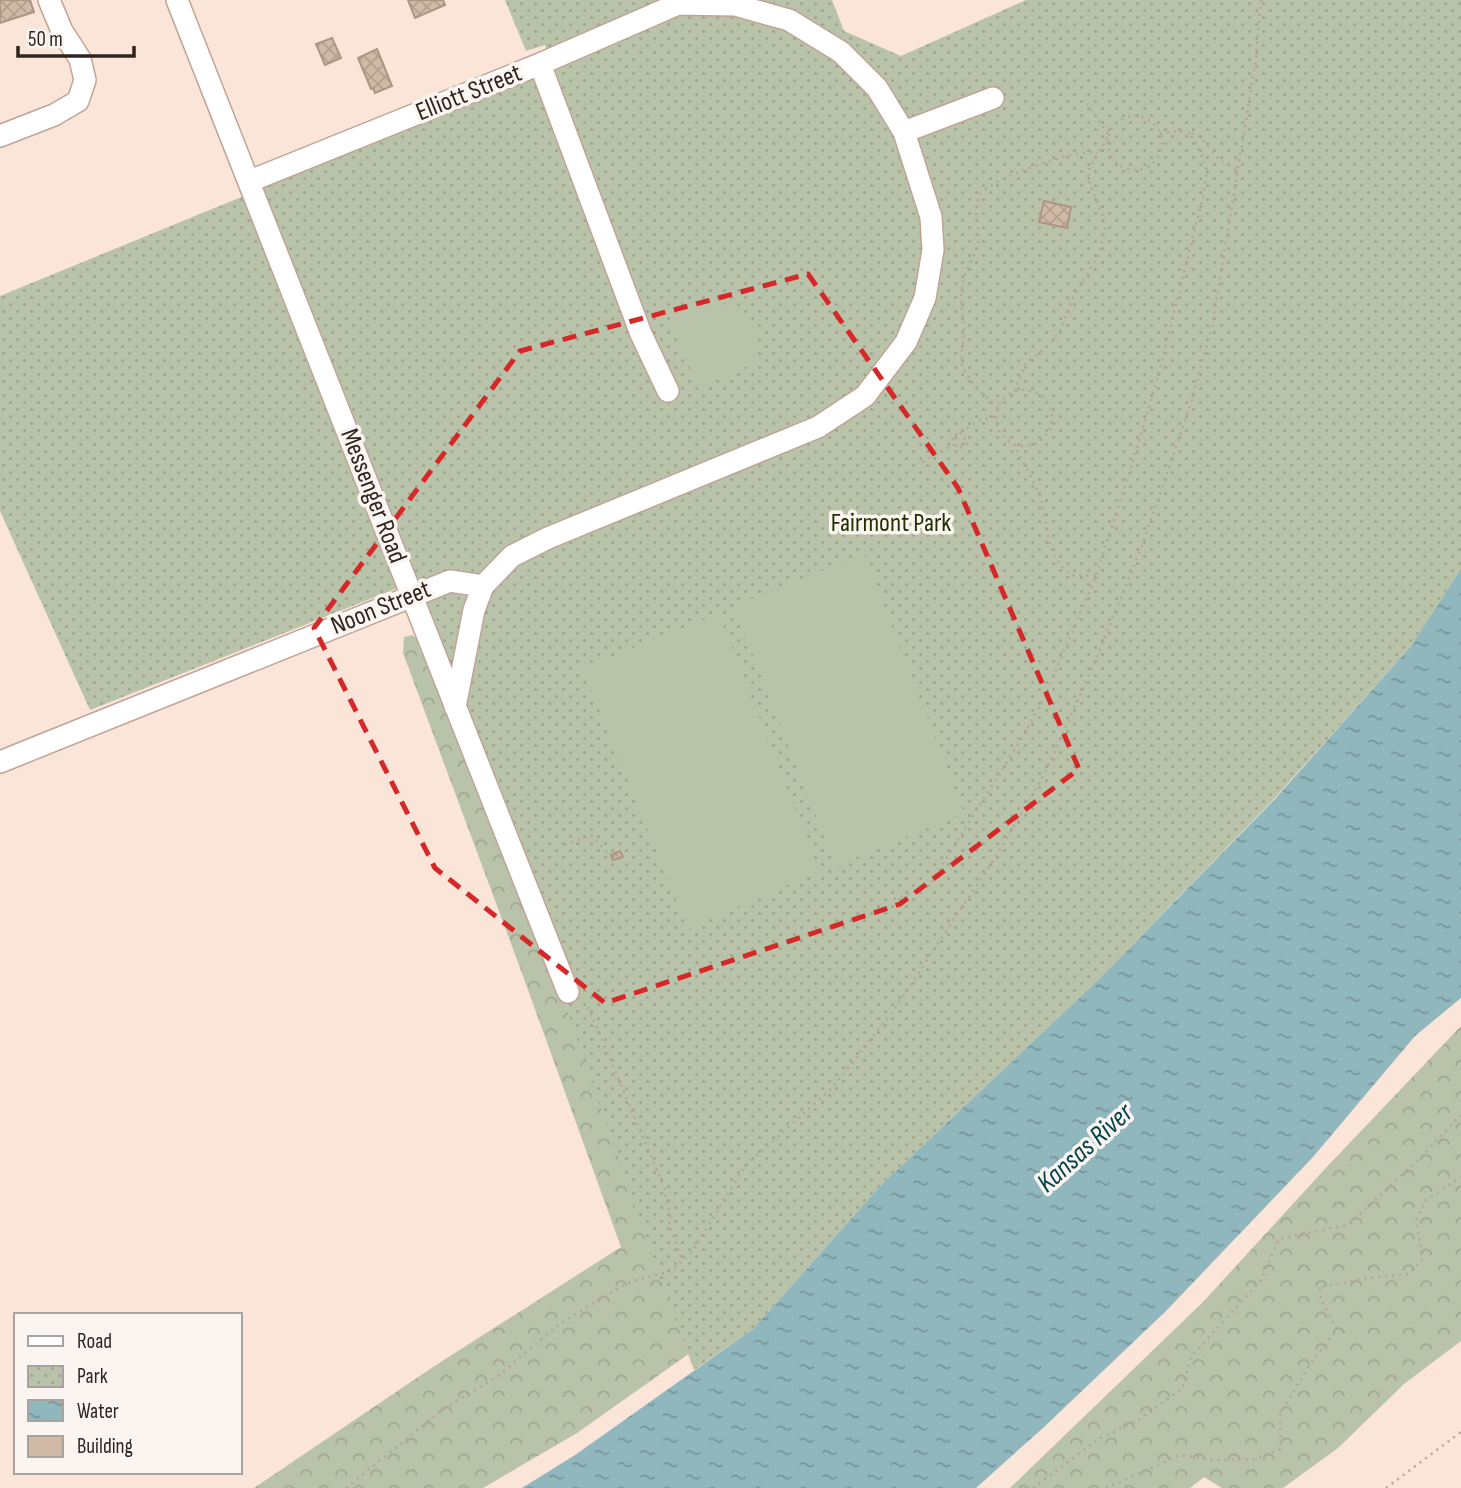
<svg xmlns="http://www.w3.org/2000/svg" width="1461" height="1488" font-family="'Sofia Sans Condensed',sans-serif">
<defs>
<pattern id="forest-crowns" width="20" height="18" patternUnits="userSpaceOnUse" patternTransform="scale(1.75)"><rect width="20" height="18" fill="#b9c3a9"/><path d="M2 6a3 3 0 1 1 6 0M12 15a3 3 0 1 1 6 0" fill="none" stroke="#9fa791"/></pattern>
<pattern id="park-dots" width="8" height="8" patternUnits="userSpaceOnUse" patternTransform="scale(1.75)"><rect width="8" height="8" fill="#b9c3a9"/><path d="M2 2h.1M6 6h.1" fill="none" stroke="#9fa791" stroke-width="1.8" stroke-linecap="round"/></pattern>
<pattern id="water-ripples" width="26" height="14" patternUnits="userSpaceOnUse" patternTransform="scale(1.75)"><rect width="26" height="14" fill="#90b7bd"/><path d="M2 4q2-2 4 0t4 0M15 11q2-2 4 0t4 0" fill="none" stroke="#769599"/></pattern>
<pattern id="building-cross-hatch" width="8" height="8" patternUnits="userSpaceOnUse" patternTransform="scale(1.75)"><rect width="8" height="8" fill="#d0baa6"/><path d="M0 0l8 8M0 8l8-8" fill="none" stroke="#b3a08e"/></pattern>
</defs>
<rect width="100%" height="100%" fill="#fbe4d8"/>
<!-- forest -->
<path fill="url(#forest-crowns)" d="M412 635 420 641 498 828 697 1348 577 1433 483 1488H254L433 1367 621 1247 519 965 403 653 404 637Z
M1461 1026V1341L1404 1384 1338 1448 1283 1488H1222L1204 1477 1190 1488H1010L1204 1301 1323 1171Z"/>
<!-- park -->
<path fill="url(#park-dots)" d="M505 0H832L844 31 901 56 1026 0H1461V569L1411 646 1272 801 1096 982 882 1184 753 1329 694 1370 652 1256 418 580 90 710 0 511V296L553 69 545 45 526 51Z"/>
<!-- pitch -->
<path fill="#b9c3a9" d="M700 301C743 302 760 318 756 362L699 388 670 323 677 313Z
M864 554 964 813 835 866 734 606Z
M719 614 819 871 688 929 582 668Z"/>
<!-- water -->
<path fill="url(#water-ripples)" d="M1461 569V998L1415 1036 1313 1157 1166 1311 1044 1427 976 1488H522L575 1455 753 1329 882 1184 1096 982 1274 800 1411 646Z"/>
<!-- building -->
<path fill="url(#building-cross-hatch)" stroke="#ac9683" stroke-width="2" d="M0 0H30L34 12 0 23Z
M408 0H443L445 5 415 18Z
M332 38 341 58 325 65 316 44Z
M377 49 392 86 375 93 373 88 371 89 358 58Z
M1044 201 1071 207 1067 228 1039 222Z
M620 851 623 857 613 860 611 855Z"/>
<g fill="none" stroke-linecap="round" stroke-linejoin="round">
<!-- minor casing -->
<g stroke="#c0a597" stroke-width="24">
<path id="minor" d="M177 0 568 992
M540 64 641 334 668 391
M904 132 993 98
M0 136 54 115 78 101 85 80 80 59 62 31 49 0
M250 181 540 64 687 0
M455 707 474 610 483 586
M0 762 450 581 483 586 512 556 548 538 818 427 865 396 906 342 925 298 933 250 931 217 904 132 877 88 841 52 789 20 735 5 677 4"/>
</g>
<!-- path -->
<path stroke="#b7a49a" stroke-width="2.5" stroke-dasharray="2 5" stroke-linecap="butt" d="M1108 143a27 27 0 1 1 54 0a27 27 0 1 1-54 0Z
M1160 134 1178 131 1190 133
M996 418a28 28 0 1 1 56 0a28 28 0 1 1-56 0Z
M1014 391 1026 363 1051 343 1060 330 1073 298 1098 256 1105 229 1103 216 1090 185 1088 171 1109 135 1087 104
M998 408C986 397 968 382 963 367 959 356 964 342 964 330 963 312 958 295 964 277 968 265 976 255 978 243 980 228 972 209 980 195 988 179 1080 147 1097 153
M960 432 968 443 959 449 952 438Z
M961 432 978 421 996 416
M1014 444C1022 461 1032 477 1039 494 1052 527 1039 546 1070 575L1096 576
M922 462 955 444
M565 845 591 835 608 853
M894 899 929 886 1025 733 1045 696 1095 578 1132 465 1157 380 1203 197 1207 170 1201 154 1190 133 1199 136 1221 161 1238 170
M588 1007 664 1187 670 1217 669 1224 682 1259
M346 1488 442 1410 498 1376 561 1323 627 1283 671 1271 691 1253 746 1165 832 1088 894 1010 1000 850 1045 773 1099 652 1141 548 1188 412 1212 327 1256 59 1261 0
M1033 1488 1100 1438 1135 1422 1182 1389 1191 1357 1261 1280 1279 1239 1348 1225 1422 1156 1461 1115
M1106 1488 1180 1455 1213 1460 1254 1459 1281 1449 1280 1414 1309 1366 1337 1329 1321 1300 1320 1287 1367 1278 1409 1274 1423 1258 1416 1220 1426 1200 1461 1177
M1386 1488 1461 1432"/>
<!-- minor -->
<use href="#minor" stroke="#fff" stroke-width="21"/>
</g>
<!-- marked area -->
<path fill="none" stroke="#d62828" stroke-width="5" stroke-dasharray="14 9" stroke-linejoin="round" d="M808 274 958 488 1079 769 900 904 605 1003 435 868 314 628 520 351Z"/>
<g text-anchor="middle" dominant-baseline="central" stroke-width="7" stroke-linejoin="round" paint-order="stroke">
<!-- street labels -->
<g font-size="26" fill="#2f251f" stroke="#fbf5f2">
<text transform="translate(469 93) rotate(-22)">Elliott Street</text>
<text transform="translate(373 496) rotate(69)">Messenger Road</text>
<text transform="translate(381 608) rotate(-22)">Noon Street</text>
</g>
<!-- park labels -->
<g font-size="26" fill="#222f00" stroke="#fbf5f2">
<text x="891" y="523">Fairmont Park</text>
</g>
<!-- water labels -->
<g font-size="28" font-style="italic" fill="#05434b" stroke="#fbf5f2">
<text transform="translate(1085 1148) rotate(-42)">Kansas River</text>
</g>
</g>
<!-- legend -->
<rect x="14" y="1313" width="228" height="161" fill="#fbf5f2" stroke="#a9a29e" stroke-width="2"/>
<rect x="28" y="1336" width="35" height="10" fill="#ffffff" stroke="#a9a29e" stroke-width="2"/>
<text x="77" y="1348" font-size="21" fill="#2f251f">Road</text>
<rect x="28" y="1366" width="35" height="21" fill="url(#park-dots)" stroke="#a9a29e" stroke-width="2"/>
<text x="77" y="1383" font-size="21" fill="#2f251f">Park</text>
<rect x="28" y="1400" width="35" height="21" fill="url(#water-ripples)" stroke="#a9a29e" stroke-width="2"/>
<text x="77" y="1418" font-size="21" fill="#2f251f">Water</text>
<rect x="28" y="1436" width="35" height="21" fill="#d0baa6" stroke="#a9a29e" stroke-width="2"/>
<text x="77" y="1453" font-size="21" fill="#2f251f">Building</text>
<!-- scale -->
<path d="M18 46v10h116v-10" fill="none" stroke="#2f251f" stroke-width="3.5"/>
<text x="28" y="46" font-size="21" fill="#2f251f" stroke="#fbf5f2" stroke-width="5" paint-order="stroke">50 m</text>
</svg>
